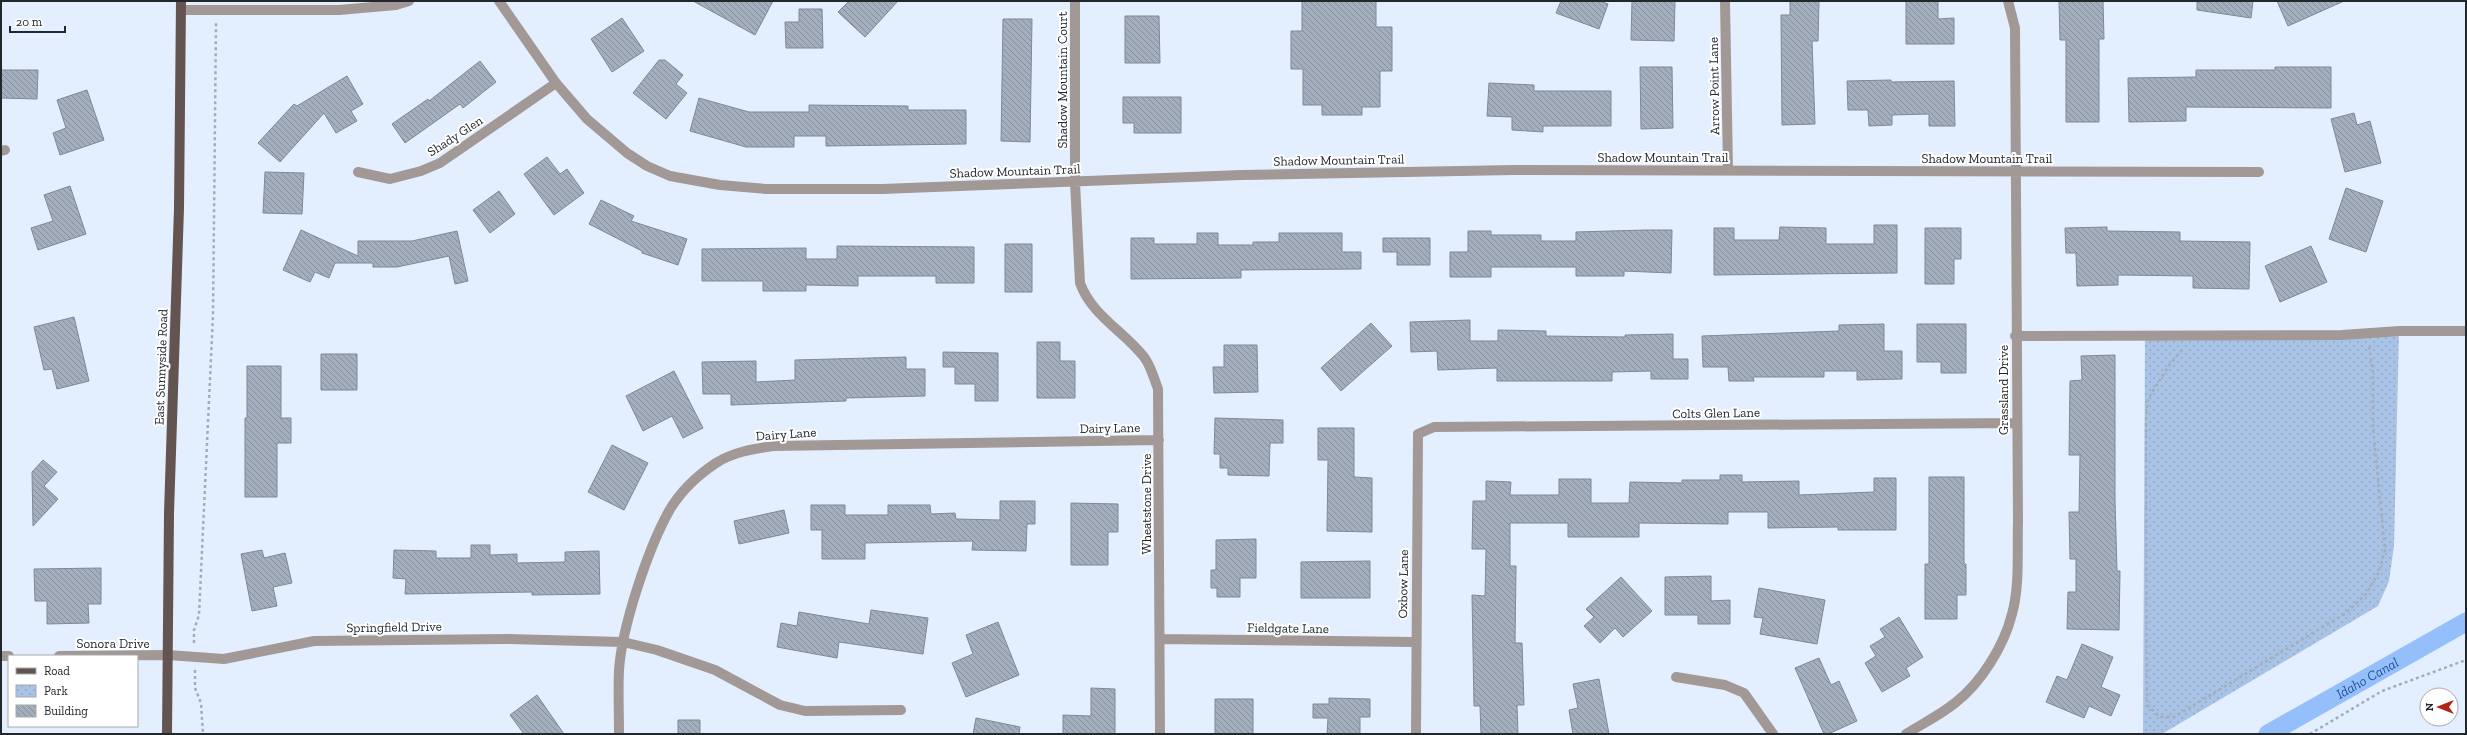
<svg xmlns="http://www.w3.org/2000/svg" width="2467" height="735" font-family="'Zilla Slab',serif">
<defs>
<pattern id="park-dots" width="8" height="8" patternUnits="userSpaceOnUse"><rect width="8" height="8" fill="#a9c3e6"/><path d="M2 2h.1M6 6h.1" fill="none" stroke="#91a8c5" stroke-width="1.8" stroke-linecap="round"/></pattern>
<pattern id="building-back-hatch" width="6" height="6" patternUnits="userSpaceOnUse"><rect width="6" height="6" fill="#a4afbe"/><path d="M-1 5l2 2M0 0l6 6M5-1l2 2" fill="none" stroke="#858e9b"/></pattern>
</defs>
<rect width="100%" height="100%" fill="#e3efff"/>
<!-- park -->
<path fill="url(#park-dots)" d="M2399 331 2394 546 2389 581 2378 606 2162 734H2143L2145 336Z"/>
<g fill="none" stroke-linecap="round" stroke-linejoin="round">
<!-- canal -->
<path stroke="#94bffa" stroke-width="19" id="s1" d="M2268 734 2466 622"/>
</g>
<!-- building -->
<path fill="url(#building-back-hatch)" stroke="#7e8897" d="M693 1H773L755 35Z
M849 1H898L865 37 838 12Z
M1302 1H1376V27H1392V71H1380V107H1362V115H1322V105H1303V69H1291V31H1302Z
M1561 1H1600L1608 4 1599 29 1556 13Z
M1632 1H1675L1674 41 1631 40Z
M1790 1H1819L1818 41H1812L1815 124 1782 125 1781 15H1790Z
M1906 1H1938V19L1954 18V44H1906Z
M2059 1H2103L2104 39H2099V122H2066V40H2060Z
M2197 1H2253L2251 18 2197 10Z
M2277 1H2344L2288 26Z
M799 9H822L823 48H786L785 22H799Z
M1125 16H1159L1160 63H1125Z
M622 18 644 51 612 72 591 39Z
M1003 19H1032L1030 142 1001 141Z
M659 60H665L683 75 676 84 687 93 666 119 633 93Z
M480 61 496 82 463 108 460 104 405 143 392 124 428 99 429 101Z
M1640 67H1672L1673 128 1641 129Z
M2275 67H2331V108L2186 107V121L2129 122 2128 78 2196 77V70H2275Z
M1 70H38L37 99 1 98Z
M347 76 363 104 351 111 357 121 336 133 324 113 280 162 258 143 294 104 297 106Z
M1891 80V82L1954 81 1955 126H1929V114L1892 115V125L1869 126 1868 110H1848L1847 81Z
M1489 83 1534 85V91H1611V126H1543V132L1512 130V117L1487 116Z
M87 90 104 140 60 155 53 133 66 128 57 100Z
M1123 97H1181V133H1134V123H1123Z
M699 98 749 112H809V105L908 106V110H966V144L826 146V136H794V147H746L690 131Z
M2354 113 2357 125 2370 121 2381 163 2345 172 2331 119Z
M547 157 560 174 567 169 584 193 554 215 524 174Z
M265 172 304 173 302 214 263 213Z
M70 186 86 234 38 250 31 228 53 221 44 195Z
M2346 188 2383 201 2366 252 2329 239Z
M499 191 515 214 490 233 473 210Z
M601 200 634 216 631 221 687 239 678 265 642 253V251L589 224Z
M1874 225H1897V273L1714 275V228H1734V240H1779L1780 227 1826 228V244H1874Z
M2107 227V231L2180 232V241L2250 242 2249 289 2193 288V276L2118 275V285L2077 286 2076 253H2066L2065 228Z
M1925 228H1961V259H1954V284H1925Z
M301 230 358 256V241H412L457 231 468 281 455 284 449 256 397 267H373V263H335L329 278 315 272 310 282 283 270Z
M1645 230H1672L1671 273 1624 271V276H1576V267H1491V277H1450V252H1468V231H1491V235H1541V241H1576V232Z
M1197 233H1218V245H1253V242H1279V233H1342V252H1361V269L1241 270V278L1131 279V238H1154V244H1197Z
M1383 238H1430V265H1397V252H1383Z
M1005 244H1032V292H1005Z
M837 246 974 247V283H936V276H858V286L806 285V291H763V281H702V249L806 248V259H837Z
M2311 246 2327 282 2280 302 2265 266Z
M74 317 89 381 57 389 52 369 44 370 34 327Z
M1470 320V341H1498V330L1546 331V336L1625 337V335L1673 334V359H1688V379H1651V371L1612 372V381H1497V368L1438 370 1437 351 1411 352 1410 322Z
M1371 323 1392 346 1341 391 1321 368Z
M1884 324V351H1902V379L1857 380V371H1824V377H1753L1754 381H1729L1728 367H1703L1702 336 1839 331V325Z
M1917 324H1966V373H1941V362H1917Z
M1037 342H1060V361H1075V398H1037Z
M1224 345H1257L1258 392 1214 393 1213 367H1224Z
M943 352 998 353V401H975V384H955V367H943Z
M321 354H357V390H321Z
M2115 355V499L2117 571H2120L2119 630 2067 629 2068 592H2076V559H2070L2069 512H2079L2080 455H2069L2070 381 2082 380 2081 356Z
M906 357V369H925V396L846 398V401L731 405V394H703L702 362 756 361V382L795 380V360Z
M247 366H281V418H291V443H277V497H245V418H247Z
M674 371 703 428 683 438 672 416 643 431 626 396Z
M1215 418 1283 420V443H1270L1269 476 1228 475V468H1220V454H1214Z
M1318 428H1354V477L1372 478V532L1327 531 1328 460H1318Z
M612 445 648 463 624 510 588 492Z
M43 460 57 472 44 486 58 499 33 526 32 472Z
M1720 475H1742V482L1799 481V495L1874 492V478H1896V530H1838V527L1768 528V512H1728V524L1639 523V537H1568V523H1510V566H1516L1515 643H1522L1524 705H1517L1518 734H1481L1480 706H1474L1472 595 1485 596 1486 549H1472L1473 501H1486V481L1511 482 1510 495H1559V479H1591V503H1629L1630 482 1682 483V480H1720Z
M1929 477H1964V564H1966V595H1957V619H1925V564H1929Z
M1000 501H1035V524H1027L1026 551 972 550 973 541 865 543V559H822V530H811V505H845V515H888V505H930L931 514 955 513 956 519 1000 520Z
M1071 503 1118 504V532H1108V565H1071Z
M784 510 789 533 739 544 734 521Z
M1256 539V578H1240V597H1217V588H1211V570H1216V540Z
M471 545H490V555L517 554V563L565 562V552L599 551 600 594 532 595V592L405 594 406 579 393 578 394 550 436 551V558H471Z
M262 550 264 558 285 553 292 583 273 587 277 606 252 611 241 554Z
M1370 561V598H1301V562Z
M101 568V604H88L89 623 47 624V601H35L34 569Z
M1711 576V601L1730 600V624H1698V615H1665V577Z
M1621 577 1652 611 1623 637 1615 628 1600 643 1584 626 1594 617 1586 609Z
M1759 588 1825 600 1817 644 1760 634 1763 618 1754 617Z
M871 610 928 618 923 654 839 642 837 658 777 647 781 623 797 626 799 612 869 624Z
M1899 617 1923 657 1906 668 1910 676 1882 692 1865 663 1876 656 1870 646 1885 637 1880 629Z
M998 622 1019 675 966 697 952 663 973 654 966 635Z
M2082 644 2113 657 2101 687 2120 695 2111 716 2089 706 2084 718 2046 702 2057 676 2067 680Z
M1819 658 1831 685 1839 681 1857 721 1828 734H1824L1795 668Z
M1599 679 1609 734H1573L1569 710 1578 708 1573 684Z
M1091 688 1115 689V734H1063V715L1091 716Z
M537 695 564 734H524L510 715Z
M1329 698 1370 699V717H1360V734H1327L1328 718H1313V704H1329Z
M1215 699H1253V734H1215Z
M976 718 1020 727 1019 734H973Z
M678 720H700V734H678Z"/>
<g fill="none" stroke-linecap="round" stroke-linejoin="round">
<!-- path -->
<path stroke="#a3acb9" stroke-width="2.5" stroke-dasharray="3 3" stroke-linecap="butt" d="M2182 350 2170 364 2148 399 2146 422 2147 705 2160 717H2174L2346 613 2366 594 2379 572 2385 550 2373 427V372L2369 347
M194 643V630L199 615 213 315 216 23
M195 670V688L201 703 203 734
M2310 734 2382 691 2466 660"/>
<!-- minor -->
<path stroke="#a29997" stroke-width="10" d="M499 1 556 83 587 119 627 153 647 166 670 176 720 185 766 189H882L1241 175 1514 170 2259 172
M1075 1V182L1080 283C1092 316 1124 331 1144 357 1151 366 1154 379 1158 389L1160 734
M1725 1 1728 170
M181 10H339L396 5 409 1
M1 151 5 150
M358 172 390 179 421 171 440 163 556 83
M2015 336 2342 335 2399 331H2466
M1160 639 1415 642
M1 656H9
M59 656 168 655 224 659 314 641 506 639 623 642 657 650 715 670 780 705 805 711 901 710
M1676 677 1725 685 1744 693 1773 734
M619 734C619 713 618 691 619 670 622 626 648 549 669 511 680 492 698 475 716 463 733 452 753 449 773 446L1159 440
M1416 734 1418 434 1434 427 2016 423
M1906 734C1922 724 1940 715 1955 703 1981 683 2004 646 2012 614 2020 585 2017 552 2018 522L2015 28 2008 1"/>
<!-- major -->
<path stroke="#635451" stroke-width="10" d="M167 734 169 513 179 208 181 1"/>
</g>
<g text-anchor="middle" dominant-baseline="central" stroke-width="4" stroke-linejoin="round" paint-order="stroke">
<!-- street labels -->
<g font-size="13" fill="#22272c" stroke="#fff">
<text transform="translate(1062 80) rotate(-90)">Shadow Mountain Court</text>
<text transform="translate(1714 86) rotate(-91)">Arrow Point Lane</text>
<text transform="translate(455 136) rotate(-33)">Shady Glen</text>
<text x="1663" y="157">Shadow Mountain Trail</text>
<text x="1987" y="158">Shadow Mountain Trail</text>
<text transform="translate(1339 160) rotate(-1)">Shadow Mountain Trail</text>
<text transform="translate(1015 171) rotate(-2)">Shadow Mountain Trail</text>
<text transform="translate(161 367) rotate(-88)">East Sunnyside Road</text>
<text transform="translate(2003 390) rotate(-90)">Grassland Drive</text>
<text transform="translate(1716 413) rotate(-1)">Colts Glen Lane</text>
<text transform="translate(1110 428) rotate(-1)">Dairy Lane</text>
<text transform="translate(786 434) rotate(-4)">Dairy Lane</text>
<text transform="translate(1146 504) rotate(-90)">Wheatstone Drive</text>
<text transform="translate(1403 584) rotate(-89)">Oxbow Lane</text>
<text transform="translate(394 627) rotate(-1)">Springfield Drive</text>
<text transform="translate(1288 628) rotate(1)">Fieldgate Lane</text>
<text x="113" y="643">Sonora Drive</text>
</g>
<!-- water labels -->
<g font-size="14" font-style="italic" fill="#1d5297" stroke="#fff">
<text stroke="none"><textPath href="#s1" startOffset="114">Idaho Canal</textPath></text>
</g>
</g>
<!-- border -->
<rect width="2467" height="735" fill="none" stroke="#22272c" stroke-width="4"/>
<!-- legend -->
<rect x="8" y="655" width="130" height="72" fill="#ffffff" stroke="#a7a9ab"/>
<rect x="16" y="668" width="20" height="6" fill="#635451" stroke="#a7a9ab"/>
<text x="44" y="675" font-size="12" fill="#22272c">Road</text>
<rect x="16" y="685" width="20" height="12" fill="url(#park-dots)" stroke="#a7a9ab"/>
<text x="44" y="695" font-size="12" fill="#22272c">Park</text>
<rect x="16" y="705" width="20" height="12" fill="url(#building-back-hatch)" stroke="#a7a9ab"/>
<text x="44" y="715" font-size="12" fill="#22272c">Building</text>
<!-- north arrow -->
<g transform="translate(2439 707) rotate(270)"><circle r="19" fill="#ffffff" stroke="#a7a9ab"/>
<path d="M0-3L7 15L0 10L-7 15Z" fill="#b12313"/>
<text y="-6" font-size="11" font-weight="bold" text-anchor="middle" fill="#22272c">N</text>
</g>
<!-- scale -->
<path d="M10 26v6h55v-6" fill="none" stroke="#22272c" stroke-width="2"/>
<text x="16" y="26" font-size="12" fill="#22272c" stroke="#ffffff" stroke-width="3" paint-order="stroke">20 m</text>
</svg>
